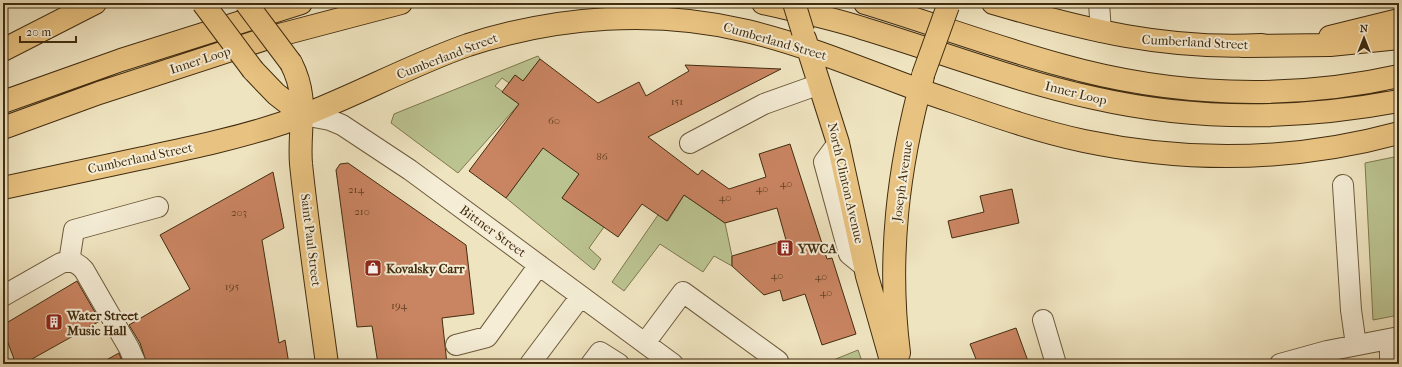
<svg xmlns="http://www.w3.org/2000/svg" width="1402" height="367" font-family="'IM FELL French Canon',serif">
<rect width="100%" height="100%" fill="#efe4c0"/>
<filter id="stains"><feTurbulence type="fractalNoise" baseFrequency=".005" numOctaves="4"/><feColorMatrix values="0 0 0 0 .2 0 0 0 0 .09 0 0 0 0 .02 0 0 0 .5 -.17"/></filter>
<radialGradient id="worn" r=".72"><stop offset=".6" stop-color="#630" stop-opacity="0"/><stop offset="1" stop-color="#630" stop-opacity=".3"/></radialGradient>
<!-- green -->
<path fill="#bbc491" stroke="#7e7850" d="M538 56 540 59 523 81 515 75 509 83 502 78 495 86 519 104 458 173 391 123 394 114Z
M556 130 579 174 562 198 604 227 589 248 601 259 594 270 506 198Z
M1399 156V315L1373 320 1365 163Z
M684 195 725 223 732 256V266L714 256 703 272 660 244 624 291 612 282 658 215 668 221Z
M858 350 863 364H825L826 363Z"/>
<!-- building -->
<path fill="#c98461" stroke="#422d10" d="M540 59 598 103 639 82 646 96 689 71 685 65 781 69 648 137 698 175 702 170 729 189 766 177 759 154 790 144 827 259 832 258 856 334 822 345 805 294 783 301 780 290 764 295 732 266V256L786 240 777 208 725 223 684 195 667 221 642 204 618 237 562 198 579 174 543 148 506 198 469 171 519 104 502 92 515 75 523 81Z
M348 163 466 245 474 314 442 318 447 364H378L372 326 357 327 336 170 340 164Z
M273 172 284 228 262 240 279 343 285 340 289 364H147L140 343 129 325 190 289 160 235Z
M1012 189 1019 223 952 238 948 221 984 212 980 196Z
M77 281 100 321 23 364H16L3 330V325Z
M1016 328 1029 364H978L970 344Z
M119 353 123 364H99Z"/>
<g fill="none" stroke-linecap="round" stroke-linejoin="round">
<!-- minor casing -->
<g stroke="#6d5b3c" stroke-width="22">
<path id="minor" d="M1099 3 1101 32
M303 115 330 120 342 125 410 170 673 364
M690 143 764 104 820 84
M838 143 824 162 849 254 865 267
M1343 185 1351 310 1356 345
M69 262 74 230 158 207
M3 296 61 263C71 260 77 262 84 270L129 348 136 364
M1043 320 1056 364
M1390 339V364
M645 343 683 292 778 361 775 364
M456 345 487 337 539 265
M530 364 581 296
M591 364 600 352 619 364
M1280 364 1327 351 1399 337"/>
</g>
<!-- major casing -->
<g stroke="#422d10" stroke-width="24">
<path id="major" d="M993 3C1085 30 1166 50 1262 45
M1330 37 1399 20
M805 39 838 143 867 276 892 364
M291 63C310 100 298 126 301 164 308 231 318 297 327 364
M253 70 276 94 303 115
M3 188C50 178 97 168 143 158 190 148 238 138 283 123 346 101 405 67 468 45 558 16 655 9 747 31 806 45 862 69 919 90
M899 353C887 258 898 168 923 76"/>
</g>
<!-- highway casing -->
<g stroke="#422d10" stroke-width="24">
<path id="highway" d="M763 3C797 11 832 18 865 29 941 52 1016 81 1094 98 1195 121 1297 120 1399 101
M865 3C931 23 995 47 1061 65 1171 96 1288 101 1399 76
M1243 46 1330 45 1399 38
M3 50 95 3
M919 90C973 108 1028 129 1084 141 1189 163 1296 161 1399 133
M3 102 121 60 301 3
M3 128 99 93 268 38 401 3"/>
</g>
<!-- minor -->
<use href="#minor" stroke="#f5edd6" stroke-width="20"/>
<!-- major -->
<use href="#major" stroke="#e8c280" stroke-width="22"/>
<!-- highway -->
<use href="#highway" stroke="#e8c280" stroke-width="22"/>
<!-- major-bridge casing -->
<g stroke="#422d10" stroke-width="24" stroke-linecap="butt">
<path id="major-bridge" d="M203 3 253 70
M246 3 291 63
M794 3 803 32
M923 75 948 6"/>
</g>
<!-- major-bridge -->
<use href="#major-bridge" stroke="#e8c280" stroke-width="22"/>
</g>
<!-- icons -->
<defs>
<g id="building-square" transform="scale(0.9)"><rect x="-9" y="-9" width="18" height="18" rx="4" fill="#8f2418" stroke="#f5edd6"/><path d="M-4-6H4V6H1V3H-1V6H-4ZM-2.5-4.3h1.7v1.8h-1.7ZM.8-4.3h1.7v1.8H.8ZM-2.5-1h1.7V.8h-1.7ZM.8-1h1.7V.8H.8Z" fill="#fff"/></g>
<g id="shop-square" transform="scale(0.9)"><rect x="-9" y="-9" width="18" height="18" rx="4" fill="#8f2418" stroke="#f5edd6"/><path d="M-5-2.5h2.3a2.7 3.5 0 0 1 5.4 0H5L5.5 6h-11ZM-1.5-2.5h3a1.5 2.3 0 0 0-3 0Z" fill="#fff"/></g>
</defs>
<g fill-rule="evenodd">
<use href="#building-square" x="785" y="248"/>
<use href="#shop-square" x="373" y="268"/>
<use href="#building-square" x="54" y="322"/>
</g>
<g text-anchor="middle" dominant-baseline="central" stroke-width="4" stroke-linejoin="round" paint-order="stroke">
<!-- number labels -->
<g font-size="11" fill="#644324">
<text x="677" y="101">151</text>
<text x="554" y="120">60</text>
<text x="602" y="156">86</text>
<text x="786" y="183">40</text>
<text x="762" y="188">40</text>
<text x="356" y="189">214</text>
<text x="725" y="197">40</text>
<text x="362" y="211">210</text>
<text x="239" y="212">203</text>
<text x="777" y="275">40</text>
<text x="821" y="276">40</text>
<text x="232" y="286">195</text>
<text x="826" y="292">40</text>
<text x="399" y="305">194</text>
</g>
<!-- street labels -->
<g font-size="13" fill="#422d10" stroke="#f5edd6">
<text transform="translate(775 41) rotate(16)">Cumberland Street</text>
<text transform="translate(1195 42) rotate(3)">Cumberland Street</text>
<text transform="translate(447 56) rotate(-21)">Cumberland Street</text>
<text transform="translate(200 60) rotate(-18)">Inner Loop</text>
<text transform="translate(1076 93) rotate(14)">Inner Loop</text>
<text transform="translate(140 158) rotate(-12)">Cumberland Street</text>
<text transform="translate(902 181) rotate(-82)">Joseph Avenue</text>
<text transform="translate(846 183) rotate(77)">North Clinton Avenue</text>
<text transform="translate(493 231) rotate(36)">Bittner Street</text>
<text transform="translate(311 240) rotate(83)">Saint Paul Street</text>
</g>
<!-- poi labels -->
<g font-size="13" font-weight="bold" fill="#422d10" stroke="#f5edd6" text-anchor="start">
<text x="798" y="248">YWCA</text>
<text x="386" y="268">Kovalsky Carr</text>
<text x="67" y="315">Water Street<tspan x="67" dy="15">Music Hall</tspan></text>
</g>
</g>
<!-- margin -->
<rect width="1402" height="367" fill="none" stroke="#efe4c0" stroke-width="16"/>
<rect x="4" y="4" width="1394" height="359" fill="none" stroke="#422d10" stroke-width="2"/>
<rect x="8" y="8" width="1386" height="351" fill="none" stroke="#422d10"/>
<!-- north arrow -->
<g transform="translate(1364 38)" stroke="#f5edd6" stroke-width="3" paint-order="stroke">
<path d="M0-3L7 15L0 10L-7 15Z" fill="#422d10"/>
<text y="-6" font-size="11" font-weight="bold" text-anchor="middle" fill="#422d10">N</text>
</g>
<!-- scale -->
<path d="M20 36v6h56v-6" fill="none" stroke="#422d10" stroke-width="2"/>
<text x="26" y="36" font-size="12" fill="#422d10" stroke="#f5edd6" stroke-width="3" paint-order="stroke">20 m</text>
<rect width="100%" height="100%" filter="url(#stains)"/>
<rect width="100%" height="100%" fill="url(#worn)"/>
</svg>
